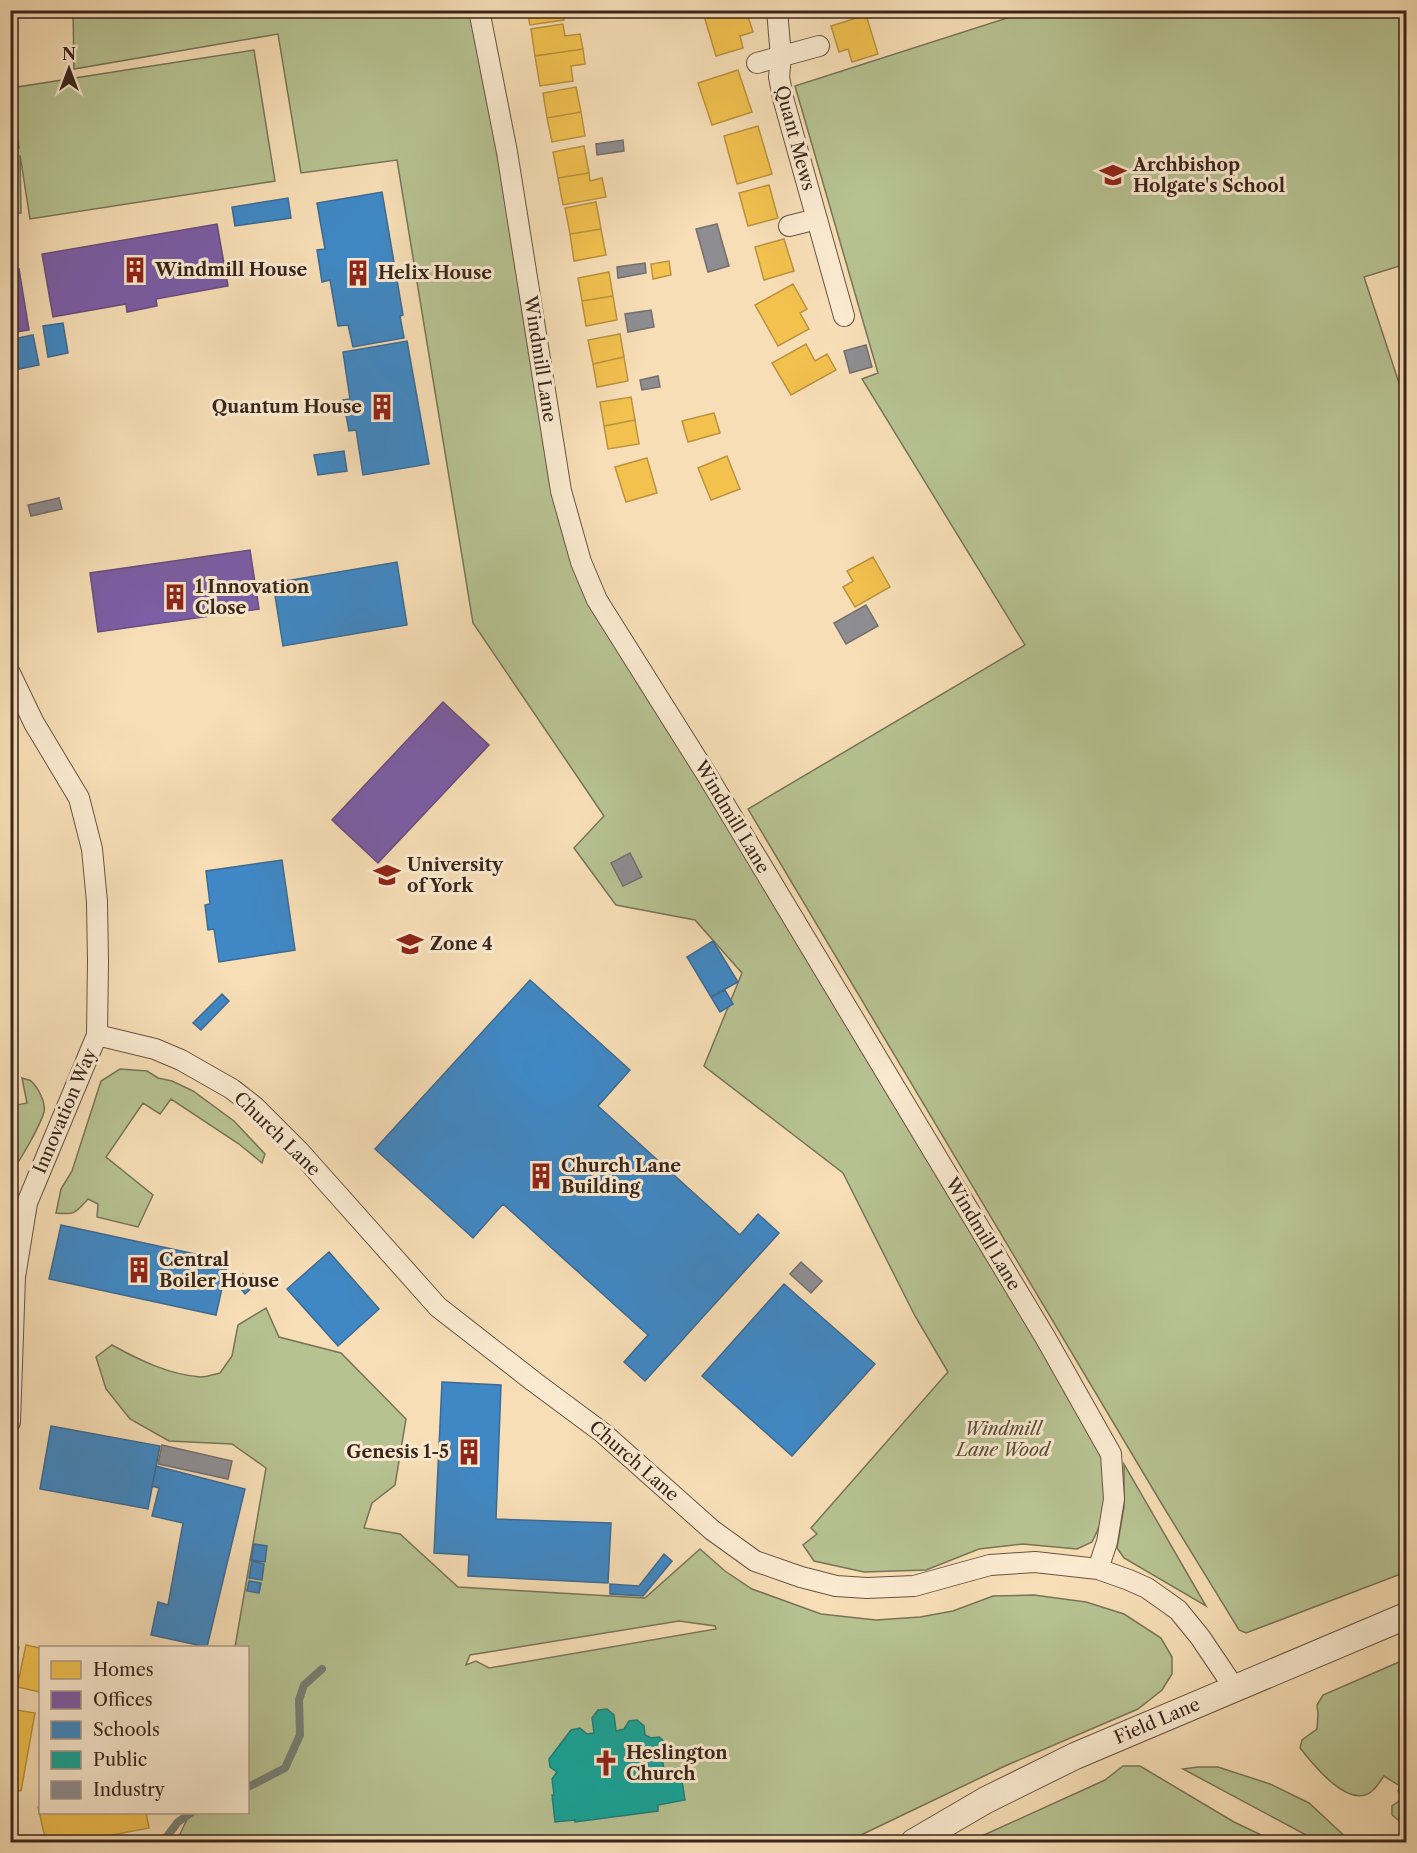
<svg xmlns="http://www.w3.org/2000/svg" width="1417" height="1853" font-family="'Libre Caslon Text',serif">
<rect width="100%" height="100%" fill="#f7deb6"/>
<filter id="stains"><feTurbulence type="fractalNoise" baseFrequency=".00333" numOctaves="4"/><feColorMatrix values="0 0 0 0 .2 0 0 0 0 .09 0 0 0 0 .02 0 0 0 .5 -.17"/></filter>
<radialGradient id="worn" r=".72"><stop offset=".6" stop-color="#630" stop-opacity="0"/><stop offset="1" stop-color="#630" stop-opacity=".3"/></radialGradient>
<!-- green -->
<path fill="#b7c292" stroke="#787457" stroke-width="1.5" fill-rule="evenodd" d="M1032 10 1406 11V264L1364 277 1406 404V1572L1246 1633 1239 1630 1163 1506 748 809 1025 645 862 379 878 373 795 86Z
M73 11H472L574 524 617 632 1110 1455 1113 1498 1092 1542 1077 1549 1023 1544 979 1549 926 1570 864 1572 814 1561 803 1545 817 1534 811 1528 948 1372 915 1316 843 1173 704 1066 742 973 695 920 616 905 574 848 604 816 473 623 397 160 301 173 278 34 74 69Z
M254 50 275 181 30 219 20 155 21 213H11V149L19 148 11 88Z
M120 1069 147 1071 158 1078 172 1081 193 1091 234 1121 265 1154 262 1163 239 1144 171 1099 160 1114 143 1103 106 1157 153 1195 138 1227 97 1217 98 1204 88 1199C75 1213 76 1215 56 1213L61 1189 72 1171 101 1081Z
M22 1078C24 1079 30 1080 31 1081 38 1087 46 1103 44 1112 41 1123 19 1165 11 1170V1106L27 1103Z
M266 1308 279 1337 341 1353 406 1419 395 1485 372 1503 364 1528 400 1534 458 1587 645 1598 700 1549 725 1571 752 1589 821 1614 876 1620 920 1617 953 1611 993 1596 1034 1595 1086 1602 1124 1614 1161 1638 1172 1657V1674L1162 1690 1138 1709 1005 1766 861 1835 853 1842H168L179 1836 190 1813 248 1812V1648L235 1647 266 1468 232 1444 169 1441 130 1419 106 1389 96 1357 112 1345C139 1360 170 1375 201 1377 207 1377 214 1374 220 1373L232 1356 238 1325ZM679 1621 715 1626 716 1629 489 1668 476 1661 466 1665 470 1655Z
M1124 1464 1206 1606 1124 1558 1117 1548 1124 1507Z
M1406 1659V1826L1392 1815V1806L1403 1798 1398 1791 1400 1786 1384 1776C1380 1781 1377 1787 1372 1791 1349 1811 1312 1763 1300 1748L1302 1740 1317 1729 1318 1714 1317 1705 1323 1695Z
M1123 1766H1140L1234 1822 1276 1842H993L984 1835 1105 1780Z
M1198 1767H1218L1270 1784 1309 1803 1351 1842H1319L1183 1769Z"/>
<!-- homes -->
<path fill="#f2c14e" stroke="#bb923f" stroke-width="1.5" d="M527 10H562L564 20 530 25Z
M722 10H746L753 32 740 36 743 48 716 56 704 16Z
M820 10H845L822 18Z
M866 15 878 54 852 62 848 49 839 52 831 26Z
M563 24 565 36 580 34 583 49 535 56 531 29Z
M583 49 585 64 571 66 573 81 540 86 535 56Z
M738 70 752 112 712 125 698 83Z
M576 87 581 112 547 118 543 93Z
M581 112 585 136 552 142 547 118Z
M758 126 772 174 737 184 724 136Z
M584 146 589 173 558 178 553 152Z
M589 173 590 181 602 178 606 197 563 205 558 178Z
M769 185 778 218 748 226 739 193Z
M596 202 601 229 570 234 565 208Z
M601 229 606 255 574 261 570 234Z
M784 239 794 271 764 280 755 247Z
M669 261 671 275 653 279 651 264Z
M609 272 613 296 582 301 578 278Z
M793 284 807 309 800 313 809 329 778 346 755 305Z
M613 296 617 320 586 326 582 301Z
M620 334 624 357 593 364 588 340Z
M806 344 815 361 827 354 836 370 791 395 772 363Z
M624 357 628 381 597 387 593 364Z
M631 397 635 420 604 426 600 402Z
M714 413 720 433 688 442 682 421Z
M635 420 639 444 608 449 604 426Z
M727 456 740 489 711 500 698 468Z
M647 458 657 493 626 502 615 467Z
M873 557 890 587 855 607 843 587 853 581 847 571Z
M10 1645 19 1647 10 1688Z
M26 1645 40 1648V1692L17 1687Z
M10 1709 35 1713 21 1791 10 1790Z
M40 1806V1812H146L149 1828 76 1842H46L38 1807Z"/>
<!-- offices -->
<path fill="#7b5ea7" stroke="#684d7d" stroke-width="1.5" d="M217 224 228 286 156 299 157 306 127 312 126 304 53 317 42 254Z
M19 269 29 330 10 333V271Z
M250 550 259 609 98 632 90 573Z
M443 702 489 745 378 863 332 820Z"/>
<!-- schools -->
<path fill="#3f88c5" stroke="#3e6a92" stroke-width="1.5" d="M382 192 403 315 400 316 404 338 353 347 348 325 338 326 330 280 322 282 317 250 325 249 317 203Z
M288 198 291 218 235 226 232 207Z
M63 323 68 353 48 357 43 326Z
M33 335 39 365 19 369 13 339Z
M407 341 429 464 363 475 356 430 349 431 346 415 343 400 350 399 343 352Z
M344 451 347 471 318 475 314 455Z
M397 562 407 625 283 646 273 583Z
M282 860 295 950 219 962 214 929 208 930 205 905 210 904 206 871Z
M713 941 738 982 711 997 687 957Z
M530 980 630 1070 598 1106 740 1235 758 1214 779 1233 645 1381 624 1362 648 1335 503 1204 473 1238 375 1149Z
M725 990 733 1004 720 1012 711 997Z
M222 994 229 1001 201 1030 193 1023Z
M61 1225 228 1261 216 1315 49 1279Z
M329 1252 379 1309 338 1346 287 1289Z
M243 1274 253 1287 245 1294 234 1280Z
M784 1284 875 1364 792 1456 702 1376Z
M442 1382 501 1385 496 1519 611 1523 608 1583 468 1576 469 1555 434 1553Z
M51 1426 160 1446 148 1509 40 1489Z
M156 1466 245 1489 207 1647 151 1635 158 1602 168 1605 183 1523 152 1516 159 1488 152 1486Z
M254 1544 267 1546 265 1562 251 1560Z
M664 1554 672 1561 643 1596 610 1594V1584L639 1586Z
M252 1561 264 1564 262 1580 249 1578Z
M249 1581 261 1583 259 1593 247 1591Z"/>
<!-- public -->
<path fill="#17a398" stroke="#227d73" stroke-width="1.5" d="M607 1709 614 1715 616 1731 624 1729 629 1721 637 1720 644 1726 645 1735 651 1738 659 1737 666 1743 667 1752 662 1758 664 1769 680 1768 685 1800 658 1805V1811L575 1822V1820L555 1822 552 1795H554L552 1779 557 1772 550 1767 549 1759 571 1730 580 1728 587 1734 594 1733 592 1718 598 1710Z"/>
<!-- industry -->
<path fill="#8d8d92" stroke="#746e6f" stroke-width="1.5" d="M623 140 624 151 597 155 596 144Z
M717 224 729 266 708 272 696 229Z
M645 263 646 273 618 278 617 267Z
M651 310 654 327 628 332 625 314Z
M866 345 872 367 850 373 844 351Z
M658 376 660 387 642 390 640 380Z
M59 498 62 509 31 516 28 505Z
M866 605 878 626 846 644 834 623Z
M630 853 642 877 623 886 611 863Z
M801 1262 822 1281 811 1293 790 1274Z
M162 1445 232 1461 228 1479 158 1464Z"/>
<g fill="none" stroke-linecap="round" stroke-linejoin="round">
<!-- stream -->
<path stroke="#767f76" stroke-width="8" d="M248 1787 285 1768 300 1735 299 1700 304 1685 322 1669
M160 1842 165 1839 178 1822 192 1812"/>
<!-- minor casing -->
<g stroke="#695342" stroke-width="22">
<path id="minor" d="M479 10 507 152 561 491 581 562 597 600 707 775 1045 1337 1111 1454 1114 1499 1107 1542 1098 1569
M777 10 781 57 779 77 783 98 844 316
M757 63 819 46
M789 226 817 219
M10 673 34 723 79 798 92 849 97 902 98 961 97 1035 27 1203 15 1277 10 1422
M97 1035 155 1049 181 1060 232 1089 255 1107 299 1151 438 1307 533 1381 603 1433 712 1530 755 1561 801 1577 836 1586 867 1588 914 1586 990 1565 1035 1562 1098 1569 1129 1580 1147 1588 1178 1610 1200 1637 1235 1689"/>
</g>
<!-- tertiary casing -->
<g stroke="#695342" stroke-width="28">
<path id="tertiary" d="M914 1842 986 1800 1075 1756 1406 1616"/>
</g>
<!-- minor -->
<use href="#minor" stroke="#faead0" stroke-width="20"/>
<!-- tertiary -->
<use href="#tertiary" stroke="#faead0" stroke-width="26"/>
</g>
<!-- icons -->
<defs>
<g id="school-bare" transform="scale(2.07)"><path d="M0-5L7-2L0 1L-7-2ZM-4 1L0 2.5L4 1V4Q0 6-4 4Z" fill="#8f2418" stroke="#faead0" stroke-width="2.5" paint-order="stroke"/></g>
<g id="building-bare" transform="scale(2.07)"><path d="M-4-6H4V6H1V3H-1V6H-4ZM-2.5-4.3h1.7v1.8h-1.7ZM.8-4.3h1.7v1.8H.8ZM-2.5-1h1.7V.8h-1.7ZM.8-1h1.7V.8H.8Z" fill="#8f2418" stroke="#faead0" stroke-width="2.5" paint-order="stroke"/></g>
<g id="university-bare" transform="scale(2.07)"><path d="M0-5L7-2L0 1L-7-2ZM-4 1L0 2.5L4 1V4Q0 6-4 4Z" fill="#8f2418" stroke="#faead0" stroke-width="2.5" paint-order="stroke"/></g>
<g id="church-bare" transform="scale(2.07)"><path d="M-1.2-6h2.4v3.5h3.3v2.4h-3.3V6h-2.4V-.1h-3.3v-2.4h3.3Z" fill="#8f2418" stroke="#faead0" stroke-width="2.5" paint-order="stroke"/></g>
</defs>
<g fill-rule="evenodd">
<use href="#school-bare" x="1113" y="175"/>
<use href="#building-bare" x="135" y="270"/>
<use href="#building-bare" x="358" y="273"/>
<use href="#building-bare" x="382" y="407"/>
<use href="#building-bare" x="175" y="597"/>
<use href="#university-bare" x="387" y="875"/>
<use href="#university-bare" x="410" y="944"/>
<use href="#building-bare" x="541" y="1176"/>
<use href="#building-bare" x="139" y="1270"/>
<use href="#building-bare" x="469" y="1452"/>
<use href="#church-bare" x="606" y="1763"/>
</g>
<g text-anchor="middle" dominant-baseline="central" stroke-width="6" stroke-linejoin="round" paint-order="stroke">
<!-- street labels -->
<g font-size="18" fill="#3a251c" stroke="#faead0">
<text transform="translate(795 138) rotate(75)">Quant Mews</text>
<text transform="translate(540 359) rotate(81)">Windmill Lane</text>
<text transform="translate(732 817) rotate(59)">Windmill Lane</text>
<text transform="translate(65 1111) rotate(-67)">Innovation Way</text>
<text transform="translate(277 1134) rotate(44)">Church Lane</text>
<text transform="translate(983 1234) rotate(59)">Windmill Lane</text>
<text transform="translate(634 1461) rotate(41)">Church Lane</text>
<text transform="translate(1157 1721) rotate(-23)">Field Lane</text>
</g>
<!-- poi labels -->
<g font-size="18" font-weight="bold" fill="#3a251c" stroke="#faead0" text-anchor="start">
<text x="1133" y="165">Archbishop<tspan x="1133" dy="21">Holgate's School</tspan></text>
<text x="155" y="270">Windmill House</text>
<text x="378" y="273">Helix House</text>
<text x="362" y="407" text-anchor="end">Quantum House</text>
<text x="195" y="587">1 Innovation<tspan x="195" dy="21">Close</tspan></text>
<text x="407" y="865">University<tspan x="407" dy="21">of York</tspan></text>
<text x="430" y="944">Zone 4</text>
<text x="561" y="1166">Church Lane<tspan x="561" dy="21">Building</tspan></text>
<text x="159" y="1260">Central<tspan x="159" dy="21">Boiler House</tspan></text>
<text x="449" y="1452" text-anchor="end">Genesis 1-5</text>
<text x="626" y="1753">Heslington<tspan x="626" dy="21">Church</tspan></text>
</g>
<!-- park labels -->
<g font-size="18" font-style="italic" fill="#594c3a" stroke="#faead0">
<text x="1003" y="1429">Windmill<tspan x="1003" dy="21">Lane Wood</tspan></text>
</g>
</g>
<!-- margin -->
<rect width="1417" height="1853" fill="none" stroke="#f7deb6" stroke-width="36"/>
<rect x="12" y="12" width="1393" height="1829" fill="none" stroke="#3a251c" stroke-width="3"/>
<rect x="18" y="18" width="1381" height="1817" fill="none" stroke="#3a251c" stroke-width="1.5"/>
<!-- legend -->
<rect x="39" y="1646" width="210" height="168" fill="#faead0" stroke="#ad9b88" stroke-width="1.5"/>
<rect x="51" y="1661" width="30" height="18" fill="#f2c14e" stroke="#ad9b88" stroke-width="1.5"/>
<text x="93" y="1676" font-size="18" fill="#3a251c">Homes</text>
<rect x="51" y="1691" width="30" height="18" fill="#7b5ea7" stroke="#ad9b88" stroke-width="1.5"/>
<text x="93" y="1706" font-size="18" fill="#3a251c">Offices</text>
<rect x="51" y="1721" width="30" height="18" fill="#3f88c5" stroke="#ad9b88" stroke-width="1.5"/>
<text x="93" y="1736" font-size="18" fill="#3a251c">Schools</text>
<rect x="51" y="1751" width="30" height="18" fill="#17a398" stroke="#ad9b88" stroke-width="1.5"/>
<text x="93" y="1766" font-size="18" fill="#3a251c">Public</text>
<rect x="51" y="1781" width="30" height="18" fill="#8d8d92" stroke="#ad9b88" stroke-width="1.5"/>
<text x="93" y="1796" font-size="18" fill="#3a251c">Industry</text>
<!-- north arrow -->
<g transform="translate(69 69)" stroke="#faead0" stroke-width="4.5" paint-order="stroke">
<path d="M0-4.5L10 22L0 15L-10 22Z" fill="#3a251c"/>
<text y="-9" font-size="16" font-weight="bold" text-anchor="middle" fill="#3a251c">N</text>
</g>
<rect width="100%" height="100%" filter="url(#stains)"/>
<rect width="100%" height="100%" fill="url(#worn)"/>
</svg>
